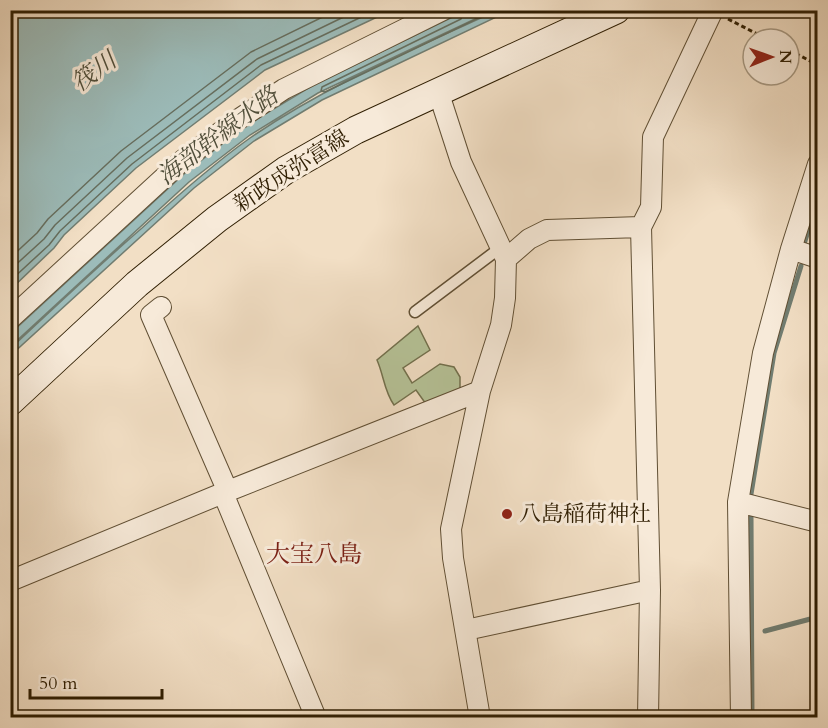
<svg xmlns="http://www.w3.org/2000/svg" width="828" height="728" font-family="Cardo,'Noto Serif JP',serif">
<rect width="100%" height="100%" fill="#f2dfc5"/>
<filter id="stains"><feTurbulence type="fractalNoise" baseFrequency=".00333" numOctaves="4"/><feColorMatrix values="0 0 0 0 .2 0 0 0 0 .09 0 0 0 0 .02 0 0 0 .5 -.17"/></filter>
<radialGradient id="worn" r=".72"><stop offset=".6" stop-color="#630" stop-opacity="0"/><stop offset="1" stop-color="#630" stop-opacity=".3"/></radialGradient>
<!-- green -->
<path fill="#b6c398" stroke="#73714e" stroke-width="1.5" d="M418 326 430 350 403 368 412 383 440 364 454 367 460 377V391L426 404 416 390 394 405C384 391 384 376 377 360Z"/>
<!-- water -->
<path fill="#9cbcba" stroke="#717d71" stroke-width="1.5" d="M11 10H390V11L265 70 136 168 64 235 54 248 11 289Z
M498 10 509 11 322 100 254 141 194 188 11 355V348C54 308 97 267 142 228 177 196 212 165 250 138 327 85 414 49 498 10Z
M465 11H492L318 93 250 135 189 182 11 346V333L184 174 244 127 315 84Z"/>
<g fill="none" stroke-linecap="round" stroke-linejoin="round">
<!-- shore -->
<path stroke="#666e5e" stroke-width="1.5" d="M465 10 461 19 322 87 321 91 325 92 495 10
M10 258 37 233 48 219 121 151 251 52 337 10
M10 270 44 239 55 225 127 158 257 59 358 10
M10 281 49 245 60 231 132 164 261 65 376 10"/>
<!-- stream -->
<path stroke="#717d71" stroke-width="5" d="M804 244 818 200
M751 494 774 353 801 266
M751 515 752 718
M765 631 818 617
M10 697 19 718"/>
<!-- lane casing -->
<g stroke="#604f34" stroke-width="13">
<path id="lane" d="M415 312 500 248"/>
</g>
<!-- street casing -->
<g stroke="#604f34" stroke-width="22">
<path id="street" d="M438 91 461 162 506 259 505 298 501 325 480 391 451 529 453 558 480 718
M791 249 818 258
M506 259 529 239 547 230 641 227
M161 307 151 315 228 492
M10 319 183 160 230 125 284 89 443 10
M223 493 316 718
M738 502 818 522
M10 581 223 493 480 391
M466 630 650 590
M648 718 650 590 641 227 651 207 653 137 713 10
M741 718 738 502 763 353 791 249 818 164"/>
</g>
<!-- secondary casing -->
<g stroke="#301f03" stroke-width="29">
<path id="secondary" d="M10 402 137 284 217 219 286 170 356 130 616 10"/>
</g>
<!-- path -->
<path stroke="#301f03" stroke-width="3" stroke-dasharray="4.5 3" stroke-linecap="butt" d="M728 19 767 39
M789 50 818 65"/>
<!-- lane -->
<use href="#lane" stroke="#f7ead9" stroke-width="10"/>
<!-- street -->
<use href="#street" stroke="#f7ead9" stroke-width="20"/>
<!-- secondary -->
<use href="#secondary" stroke="#f7ead9" stroke-width="27"/>
</g>
<!-- markers -->
<circle fill="#8f2418" stroke="#f7ead9" stroke-width="2" cx="507" cy="514" r="6"/>
<g text-anchor="middle" dominant-baseline="central" stroke-width="6" stroke-linejoin="round" paint-order="stroke">
<!-- street labels -->
<g font-size="22" fill="#301f03" stroke="#f7ead9">
<text transform="translate(291 171) rotate(-33)">新政成弥富線</text>
</g>
<!-- poi labels -->
<g font-size="22" fill="#301f03" stroke="#f7ead9" text-anchor="start">
<text x="519" y="514">八島稲荷神社</text>
</g>
<!-- water labels -->
<g font-size="24" font-style="italic" fill="#504e3a" stroke="#f7ead9">
<text transform="translate(94 72) rotate(-36)">筏川</text>
<text transform="translate(218 136) rotate(-37)">海部幹線水路</text>
</g>
<!-- neighbourhood labels -->
<g font-size="24" fill="#7a1f14" stroke="#f7ead9">
<text x="314" y="554">大宝八島</text>
</g>
</g>
<!-- margin -->
<rect width="828" height="728" fill="none" stroke="#f2dfc5" stroke-width="36"/>
<rect x="12" y="12" width="804" height="704" fill="none" stroke="#301f03" stroke-width="3"/>
<rect x="18" y="18" width="792" height="692" fill="none" stroke="#301f03" stroke-width="1.5"/>
<!-- north arrow -->
<g transform="translate(771 57) rotate(89)"><circle r="28" fill="#f7ead9" stroke="#a79983" stroke-width="1.5"/>
<path d="M0-4.5L10 22L0 15L-10 22Z" fill="#8f2418"/>
<text y="-9" font-size="16" font-weight="bold" text-anchor="middle" fill="#301f03">N</text>
</g>
<!-- scale -->
<path d="M30 689v9h132v-9" fill="none" stroke="#301f03" stroke-width="3"/>
<text x="39" y="689" font-size="18" fill="#301f03" stroke="#f7ead9" stroke-width="4.5" paint-order="stroke">50 m</text>
<rect width="100%" height="100%" filter="url(#stains)"/>
<rect width="100%" height="100%" fill="url(#worn)"/>
</svg>
